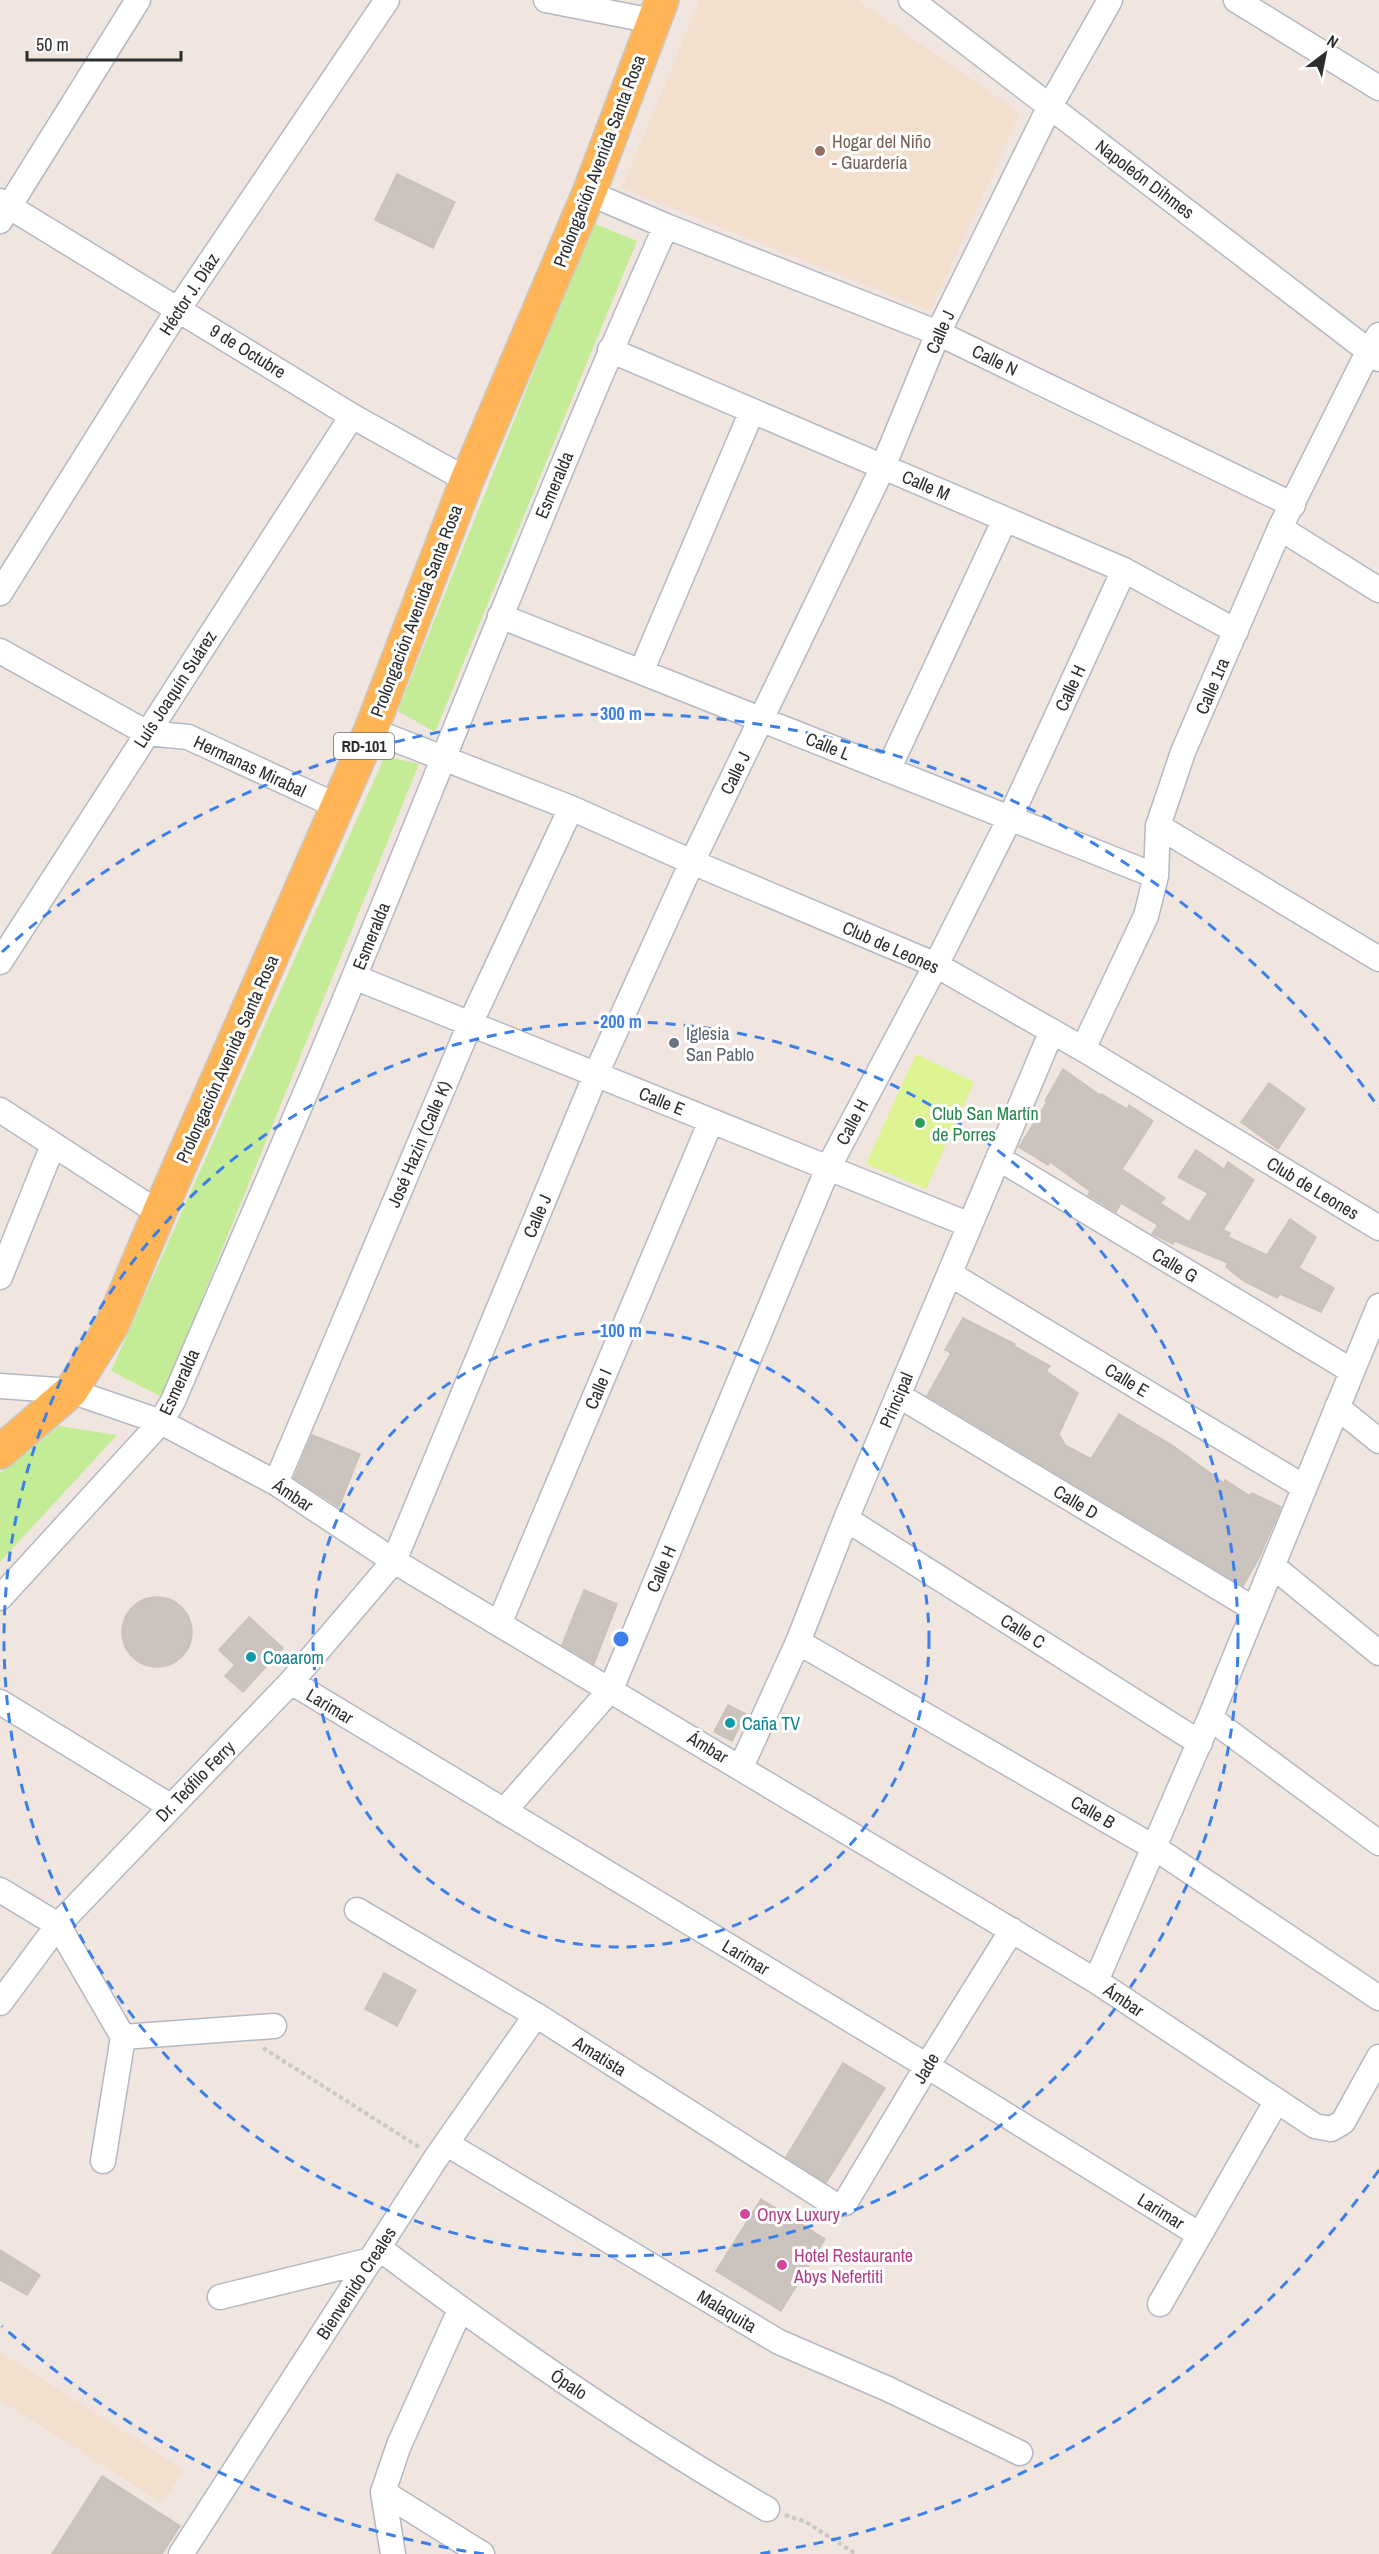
<svg xmlns="http://www.w3.org/2000/svg" width="1379" height="2554" font-family="'Archivo Narrow',sans-serif">
<rect width="100%" height="100%" fill="#f0e5df"/>
<!-- education -->
<path fill="#f3dfcd" d="M700 0H857L1020 113 931 311 622 188Z
M0 2352 184 2470 162 2503 0 2400Z"/>
<!-- green -->
<path fill="#c4eb96" d="M593 223 637 241 435 732 398 711Z
M385 756 419 764 162 1397 111 1371Z
M59 1426 117 1435 0 1562V1473Z"/>
<!-- pitch -->
<path fill="#def391" d="M916 1054 974 1082 926 1189 866 1164Z"/>
<!-- building -->
<path fill="#cbc3bd" stroke="#ccc1b8" stroke-width="1.5" d="M397 174 455 202 433 248 375 220Z
M1063 1069 1100 1095 1101 1094 1127 1109 1129 1105 1153 1121 1122 1169 1165 1198 1160 1203 1189 1222 1208 1193 1178 1177 1196 1150 1224 1169 1228 1162 1254 1180 1223 1230 1230 1233 1228 1237 1267 1255 1290 1219 1316 1237 1299 1268 1334 1288 1321 1312 1280 1294 1277 1298 1244 1281 1226 1267 1228 1263 1175 1241 1173 1244 1152 1234 1158 1225 1121 1203 1116 1212 1088 1195 1090 1191 1050 1162 1048 1165 1019 1147 1047 1102 1045 1101Z
M1269 1083 1305 1109 1278 1149 1241 1122Z
M963 1318 1015 1344 1014 1346 1050 1366 1046 1371 1078 1393 1059 1434 1065 1445 1091 1459 1119 1414 1173 1446 1224 1483 1225 1480 1250 1496 1252 1493 1281 1507 1259 1558 1243 1586 927 1396 951 1353 945 1350Z
M312 1435 360 1454 339 1507 294 1478Z
M584 1590 617 1604 594 1664 562 1645Z
M122 1632a35 35 0 1 1 70 0a35 35 0 1 1-70 0Z
M249 1617 283 1648 243 1692 225 1676 235 1665 219 1650Z
M728 1705 746 1714 732 1741 714 1732Z
M384 1973 416 1990 397 2026 365 2009Z
M843 2063 885 2088 826 2183 786 2157Z
M761 2199 825 2239 781 2311 716 2271Z
M0 2250 40 2275 27 2295 0 2280Z
M102 2476 180 2526 162 2554H52Z"/>
<g fill="none" stroke-linecap="round" stroke-linejoin="round">
<!-- minor casing -->
<g stroke="#b3b8c2" stroke-width="27">
<path id="minor" d="M546 0 653 21
M911 0 1379 359
M1236 0 1379 88
M589 193 666 226 938 333 1293 505
M0 201 352 416 467 480
M0 221 138 0
M610 350 1124 570 1236 631
M1280 528 1379 590
M0 593 179 308 387 0
M500 616 1156 876
M0 651 147 733 188 737 339 807
M641 672 752 411
M371 730 571 808 692 862 936 965 1083 1049 1379 1228
M888 770 1005 519
M1158 826 1379 959
M0 962 352 416
M354 977 970 1225
M1083 1049 1146 916 1156 876 1158 826 1183 752 1280 528 1369 350 1379 335
M0 1110 159 1213
M998 1158 1352 1371
M950 1274 1304 1487
M0 1277 53 1145
M0 1386 71 1391 161 1422 276 1483 394 1561 1096 1981 1315 2126 1331 2129 1343 2122 1379 2057
M898 1395 1254 1609
M1337 1407 1379 1441
M276 1483 470 1024 571 808
M846 1519 1200 1743
M1274 1567 1379 1653
M0 1598 161 1422 173 1401C233 1260 296 1119 354 977 458 727 555 473 666 226
M499 1624 711 1121
M798 1642 1155 1848 1379 1998
M291 1682 927 2066 1200 2235
M0 1702 170 1806
M1210 1718 1379 1843
M741 1767 798 1642 846 1519 1051 1033
M504 1811 611 1689 828 1168 936 965 1010 818 1124 570
M0 1890 58 1925 123 2037
M357 1910 536 2015 835 2205 845 2203 927 2066 1012 1930
M1096 1981 1210 1718 1379 1306
M0 2003 58 1925 291 1682 394 1561 596 1074 692 862 883 467 938 333 1050 106 1110 0
M123 2037 274 2026
M447 2144 779 2342 888 2389 1020 2453
M103 2161 123 2037
M379 2248C503 2342 632 2431 767 2509
M220 2297 371 2260
M1160 2304 1276 2102
M383 2492 482 2554
M181 2554 436 2158 536 2015
M393 2554 383 2492 399 2445 460 2310"/>
</g>
<!-- primary casing -->
<g stroke="#c8c8c8" stroke-width="36">
<path id="primary" d="M0 1452 71 1391 112 1325 159 1213 371 730 467 480 589 193 662 0"/>
</g>
<!-- path -->
<path stroke="#c8c8c8" stroke-width="4" stroke-dasharray="4.5 3" stroke-linecap="butt" d="M263 2048 419 2147
M785 2515 806 2522 856 2554"/>
<!-- minor -->
<use href="#minor" stroke="#fff" stroke-width="24"/>
<!-- primary -->
<use href="#primary" stroke="#ffb555" stroke-width="33"/>
</g>
<!-- distance rings -->
<g fill="none" stroke="#3b7fea" stroke-width="3" stroke-dasharray="10 8">
<circle cx="621" cy="1639" r="308"/>
<circle cx="621" cy="1639" r="617"/>
<path d="M1379 2170A925 925 0 0 1 758 2554M484 2554A925 925 0 0 1 2 2326M2 952A925 925 0 0 1 1379 1108"/>
</g>
<!-- markers -->
<circle fill="#8d6e63" stroke="#fff" stroke-width="2" cx="820" cy="151" r="6"/>
<circle fill="#6b7280" stroke="#fff" stroke-width="2" cx="674" cy="1043" r="6"/>
<circle fill="#2e9e5b" stroke="#fff" stroke-width="2" cx="920" cy="1123" r="6"/>
<g fill="#0f9aa8" stroke="#fff" stroke-width="2">
<circle cx="251" cy="1657" r="6"/>
<circle cx="730" cy="1723" r="6"/>
</g>
<g fill="#d1479c" stroke="#fff" stroke-width="2">
<circle cx="745" cy="2214" r="6"/>
<circle cx="782" cy="2265" r="6"/>
</g>
<g text-anchor="middle" dominant-baseline="central" stroke-width="6" stroke-linejoin="round" paint-order="stroke">
<!-- shield labels -->
<rect fill="#fff" stroke="#6c6c6c" stroke-width="1.5" x="334" y="733" width="60" height="26" rx="4.5"/>
<g font-size="16" font-weight="bold" fill="#2d2d2d">
<text x="364" y="746">RD-101</text>
</g>
<!-- education labels -->
<g font-size="18" fill="#785e54" stroke="#fff" text-anchor="start">
<text x="832" y="141">Hogar del Niño<tspan x="832" dy="21">- Guardería</tspan></text>
</g>
<!-- street labels -->
<g font-size="18" fill="#2d2d2d" stroke="#fff">
<text transform="translate(599 161) rotate(-69)">Prolongación Avenida Santa Rosa</text>
<text transform="translate(1145 179) rotate(37)">Napoleón Dihmes</text>
<text transform="translate(189 294) rotate(-57)">Héctor J. Díaz</text>
<text transform="translate(940 332) rotate(-66)">Calle J</text>
<text transform="translate(248 351) rotate(32)">9 de Octubre</text>
<text transform="translate(995 360) rotate(26)">Calle N</text>
<text transform="translate(554 485) rotate(-67)">Esmeralda</text>
<text transform="translate(926 485) rotate(23)">Calle M</text>
<text transform="translate(416 611) rotate(-69)">Prolongación Avenida Santa Rosa</text>
<text transform="translate(1212 686) rotate(-67)">Calle 1ra</text>
<text transform="translate(1070 688) rotate(-65)">Calle H</text>
<text transform="translate(175 689) rotate(-57)">Luís Joaquín Suárez</text>
<text transform="translate(828 746) rotate(22)">Calle L</text>
<text transform="translate(250 766) rotate(25)">Hermanas Mirabal</text>
<text transform="translate(735 773) rotate(-64)">Calle J</text>
<text transform="translate(371 936) rotate(-68)">Esmeralda</text>
<text transform="translate(891 947) rotate(24)">Club de Leones</text>
<text transform="translate(227 1059) rotate(-66)">Prolongación Avenida Santa Rosa</text>
<text transform="translate(662 1101) rotate(22)">Calle E</text>
<text transform="translate(852 1122) rotate(-62)">Calle H</text>
<text transform="translate(419 1144) rotate(-67)">José Hazin (Calle K)</text>
<text transform="translate(1313 1188) rotate(31)">Club de Leones</text>
<text transform="translate(537 1216) rotate(-67)">Calle J</text>
<text transform="translate(1175 1265) rotate(31)">Calle G</text>
<text transform="translate(1127 1380) rotate(31)">Calle E</text>
<text transform="translate(179 1382) rotate(-65)">Esmeralda</text>
<text transform="translate(598 1389) rotate(-67)">Calle I</text>
<text transform="translate(896 1400) rotate(-67)">Principal</text>
<text transform="translate(293 1495) rotate(33)">Ámbar</text>
<text transform="translate(1076 1502) rotate(31)">Calle D</text>
<text transform="translate(661 1569) rotate(-67)">Calle H</text>
<text transform="translate(1023 1631) rotate(32)">Calle C</text>
<text transform="translate(330 1706) rotate(31)">Larimar</text>
<text transform="translate(708 1747) rotate(31)">Ámbar</text>
<text transform="translate(195 1781) rotate(-46)">Dr. Teófilo Ferry</text>
<text transform="translate(1093 1812) rotate(30)">Calle B</text>
<text transform="translate(746 1957) rotate(31)">Larimar</text>
<text transform="translate(1124 2000) rotate(34)">Ámbar</text>
<text transform="translate(600 2056) rotate(32)">Amatista</text>
<text transform="translate(926 2068) rotate(-59)">Jade</text>
<text transform="translate(1161 2211) rotate(32)">Larimar</text>
<text transform="translate(356 2283) rotate(-57)">Bienvenido Creales</text>
<text transform="translate(727 2311) rotate(31)">Malaquita</text>
<text transform="translate(569 2384) rotate(34)">Ópalo</text>
</g>
<!-- worship labels -->
<g font-size="18" fill="#5b616d" stroke="#fff" text-anchor="start">
<text x="686" y="1033">Iglesia<tspan x="686" dy="21">San Pablo</tspan></text>
</g>
<!-- leisure labels -->
<g font-size="18" fill="#27864d" stroke="#fff" text-anchor="start">
<text x="932" y="1113">Club San Martín<tspan x="932" dy="21">de Porres</tspan></text>
</g>
<!-- culture labels -->
<g font-size="18" fill="#0d838f" stroke="#fff" text-anchor="start">
<text x="263" y="1657">Coaarom</text>
<text x="742" y="1723">Caña TV</text>
</g>
<!-- hotel labels -->
<g font-size="18" fill="#b23c85" stroke="#fff" text-anchor="start">
<text x="757" y="2214">Onyx Luxury</text>
<text x="794" y="2255">Hotel Restaurante<tspan x="794" dy="21">Abys Nefertiti</tspan></text>
</g>
</g>
<circle cx="621" cy="1639" r="9" fill="#3b7fea" stroke="#fff" stroke-width="3"/>
<g font-size="18" text-anchor="middle" font-weight="bold" fill="#3b7fea" stroke="#fff" stroke-width="6" stroke-linejoin="round" paint-order="stroke">
<text x="621" y="720">300 m</text>
<text x="621" y="1028">200 m</text>
<text x="621" y="1337">100 m</text>
</g>
<!-- north arrow -->
<g transform="translate(1325 54) rotate(32)" stroke="#ffffff" stroke-width="4.5" paint-order="stroke">
<path d="M0-4.5L10 22L0 15L-10 22Z" fill="#2d2d2d"/>
<text y="-9" font-size="16" font-weight="bold" text-anchor="middle" fill="#2d2d2d">N</text>
</g>
<!-- scale -->
<path d="M27 51v9h154v-9" fill="none" stroke="#2d2d2d" stroke-width="3"/>
<text x="36" y="51" font-size="18" fill="#2d2d2d" stroke="#ffffff" stroke-width="4.5" paint-order="stroke">50 m</text>
</svg>
